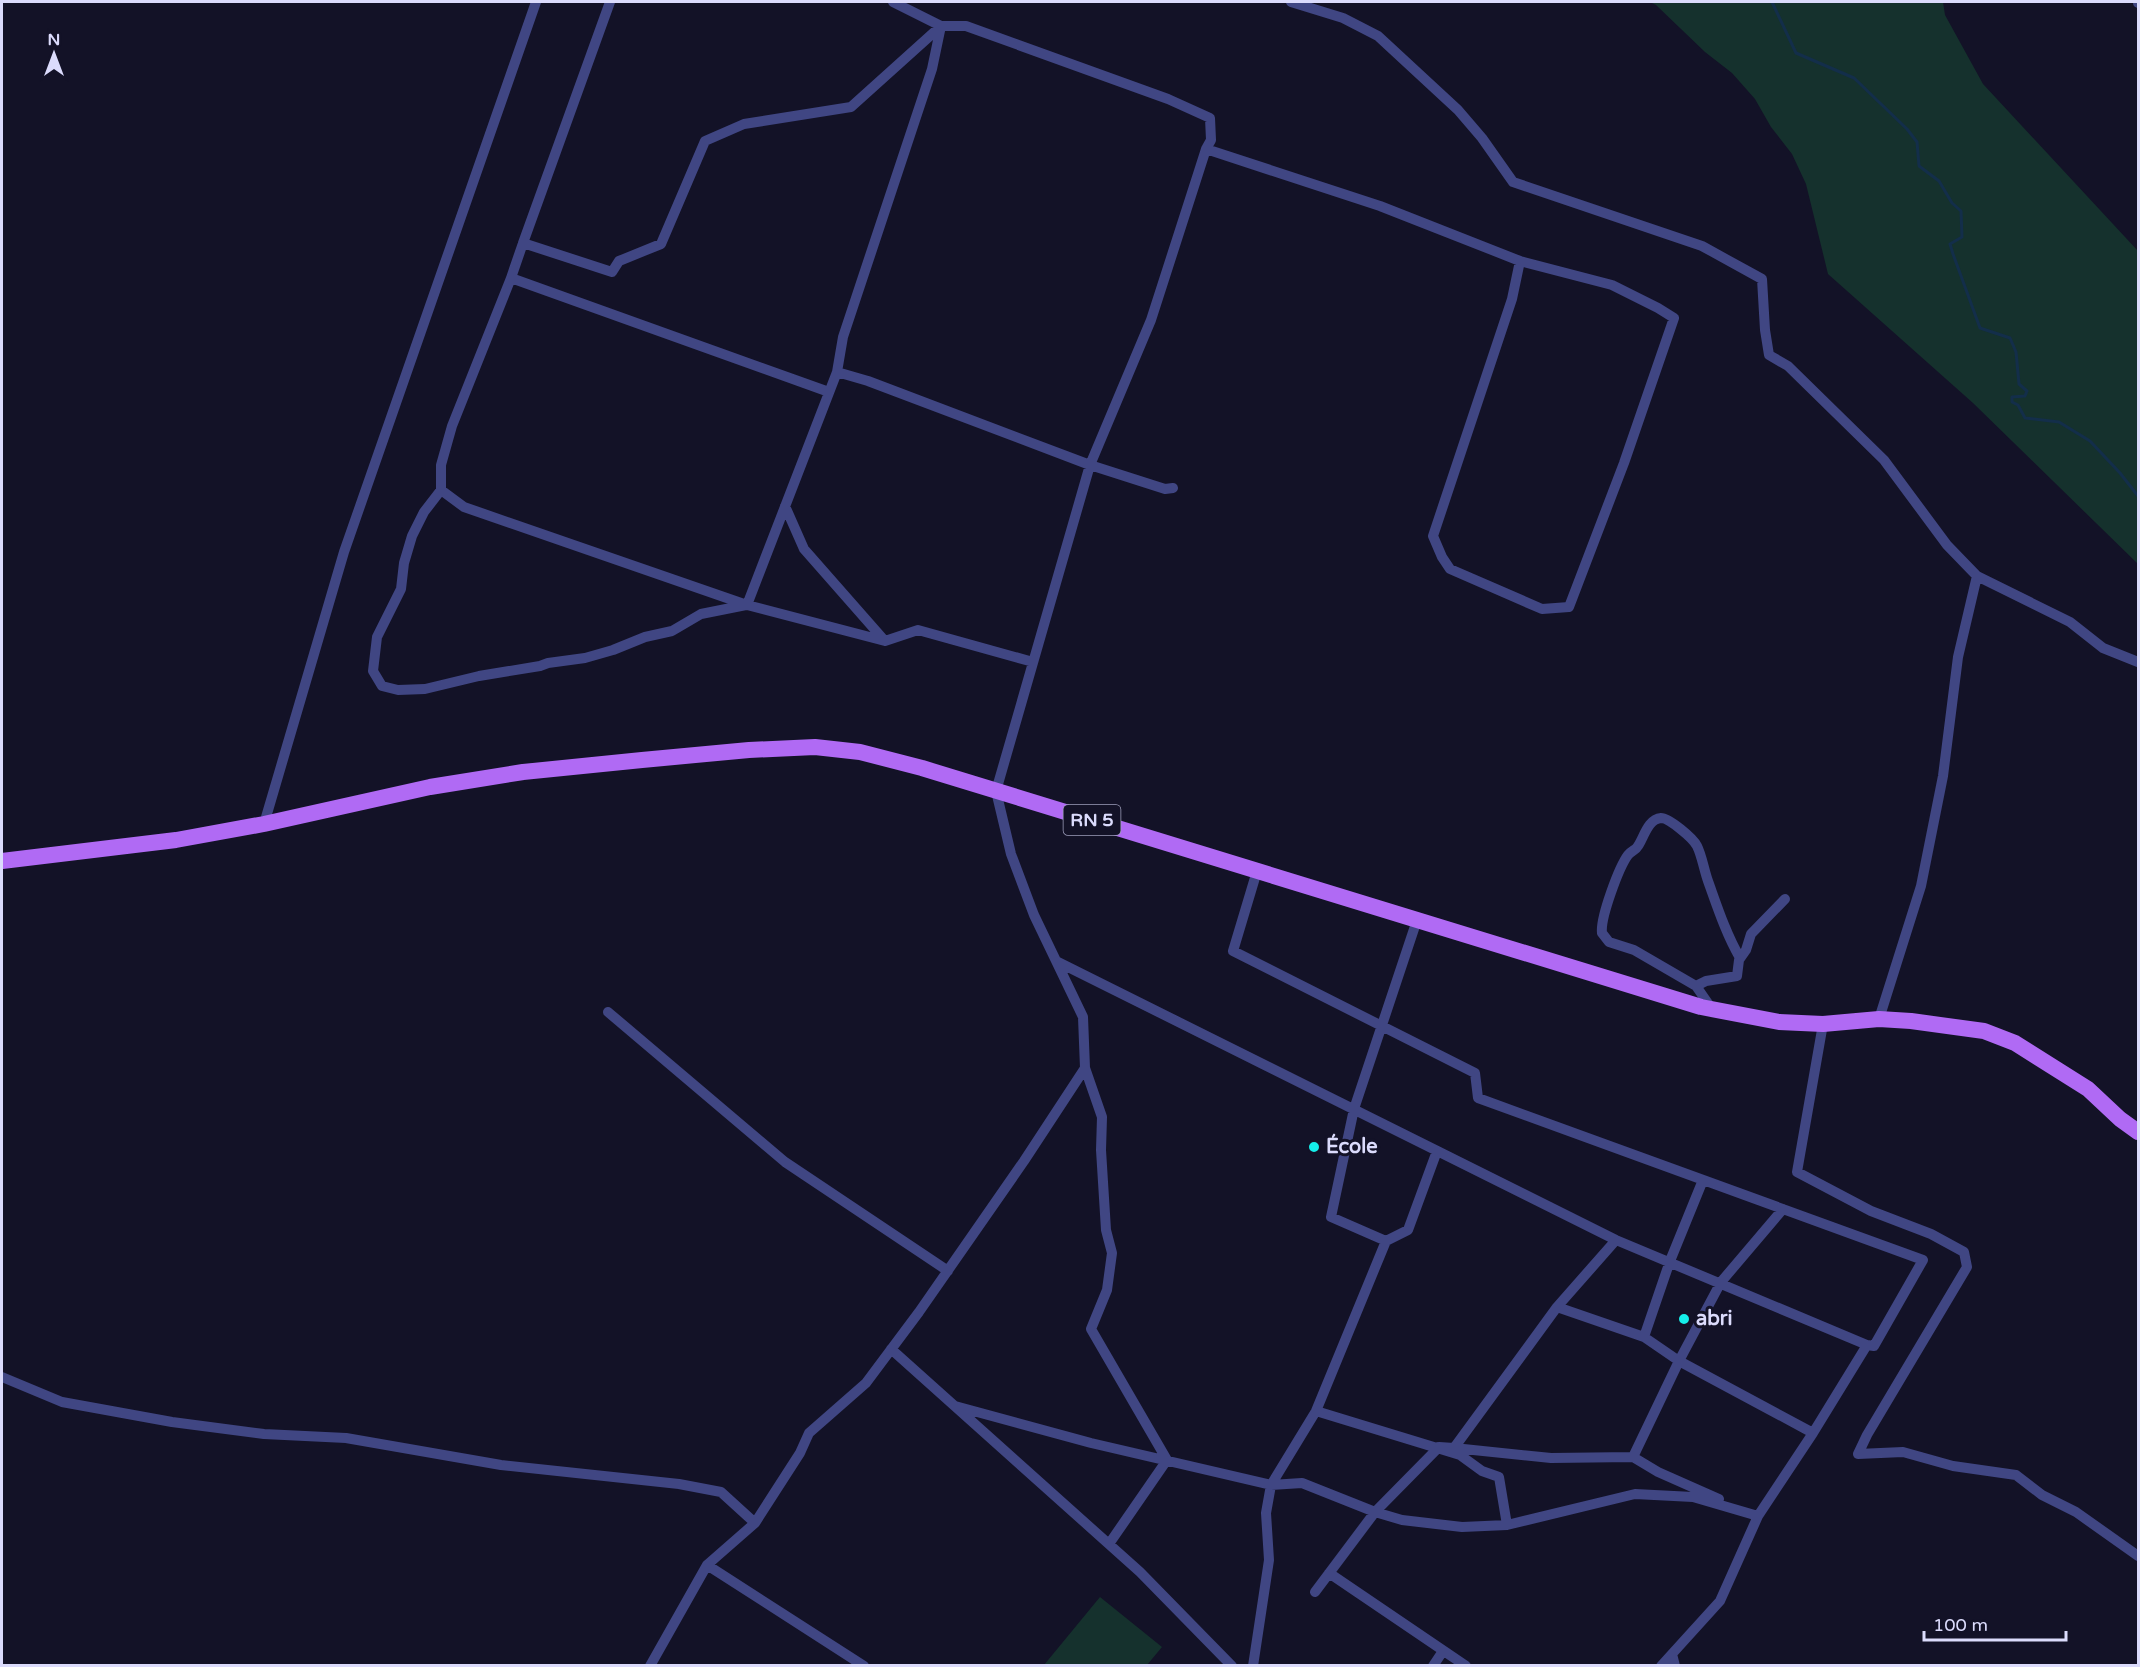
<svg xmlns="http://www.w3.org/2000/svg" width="2140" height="1667" font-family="'Varela Round',sans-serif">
<rect width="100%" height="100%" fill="#131227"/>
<!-- green -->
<path fill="#15312d" d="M1650 2H1943L1945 15 1983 84 2138 251V564L1973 403 1828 274 1806 184 1792 154 1771 127 1755 99 1732 73 1705 52 1656 5Z
M1100 1597 1162 1647 1147 1665H1044Z"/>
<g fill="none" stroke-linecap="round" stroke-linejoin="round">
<!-- stream -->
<path stroke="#132e4a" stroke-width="3" d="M1772 2 1796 53 1854 78 1907 129 1917 142 1919 166 1939 181 1952 203 1961 211 1962 237 1950 244 1953 254 1980 328 2010 338 2016 352 2019 384 2027 391 2025 396 2012 397V402L2018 405 2025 418 2059 422 2090 441 2120 473 2138 496"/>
<!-- street -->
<path stroke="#404683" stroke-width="10" d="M1291 2 1343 18 1378 36 1458 110 1482 138 1513 182 1702 246 1762 279 1765 330 1769 355 1788 366 1884 460 1947 545 1977 576 2070 622 2103 648 2138 662
M2138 2V3
M941 26 932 69 843 337 837 372 747 605 885 641 918 630 1033 662
M1206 149 1380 206 1520 261 1512 299 1433 536 1442 557 1450 569 1542 609 1569 607 1624 463 1674 318 1658 308 1612 285 1520 261
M523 243 610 2
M511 278 829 392
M837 372 868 381 1090 465 1165 489 1173 488
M441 490 424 512 412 536 404 563 401 589 377 637 373 671 382 686 398 690 425 689 479 676 540 666 548 663 585 658 613 650 645 637 672 631 701 614 746 605
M785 506 804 549 884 640
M747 605 464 507 441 490V465L452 426 511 278 523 243 612 272 619 261 661 244 705 141 744 124 851 107 941 26
M264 824 344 552 536 2
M1257 871 1233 951 1475 1073 1478 1098 1923 1260 1874 1346 1867 1345 1813 1433 1758 1516 1720 1601 1661 1666
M1056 961 1616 1240 1867 1345
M1696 986 1634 950 1609 942 1602 933C1600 918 1619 867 1628 855 1631 851 1636 850 1638 846 1644 837 1648 819 1661 818 1669 818 1693 838 1697 846 1702 856 1704 870 1708 881 1717 906 1726 934 1740 958
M1712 1009 1696 986 1706 981 1737 976 1739 960 1746 950 1751 934 1785 899
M608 1012 785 1162 948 1271
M1879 1019 1921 886 1943 776 1958 657 1977 576
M1823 1024 1797 1172 1871 1211 1931 1234 1964 1252 1967 1267 1867 1435 1858 1454 1903 1452 1953 1466 2016 1475 2042 1495 2076 1512 2138 1556
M1085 1068 1102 1117 1101 1150 1106 1230 1112 1253 1107 1290 1091 1329 1167 1460 1109 1544
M1386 1241 1331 1217 1354 1109 1417 920
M1557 1307 1644 1337 1679 1361 1813 1433
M1644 1337 1670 1261 1703 1180
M891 1349 1140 1572 1232 1666
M2 1377 62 1402 172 1422 264 1434 346 1438 501 1465 679 1484 721 1492 755 1523
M955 1406 1091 1443 1271 1485 1302 1483 1375 1512 1402 1520 1462 1527 1507 1525 1635 1494 1693 1497 1758 1516
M1316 1411 1460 1455 1482 1471 1499 1477 1507 1525
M1454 1448 1551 1458 1633 1457 1658 1472 1719 1499
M1633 1457 1679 1361 1721 1282 1783 1209
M707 1565 864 1666
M1329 1573 1466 1666
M1315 1592 1375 1512 1439 1447 1454 1448 1557 1307 1616 1240
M1672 1654 1675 1666
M650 1666 707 1565 755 1523 800 1453 809 1433 866 1383 919 1312 1024 1161 1085 1068 1083 1017 1034 915 1011 854 996 791 1090 465 1151 320 1198 174 1206 149 1211 140 1210 118 1168 99 966 26H941L893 2
M1253 1666 1269 1560 1266 1513 1271 1485 1316 1411 1386 1241 1408 1230 1437 1151
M1433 1666 1443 1651"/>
<!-- primary -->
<path stroke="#b06af4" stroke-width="16" d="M2 861 176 840 264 824 430 787 523 772 642 760 749 750 815 747 860 752 922 768 1701 1007 1779 1022 1823 1024 1879 1019 1911 1021 1984 1031 2015 1043 2088 1089 2120 1119 2138 1132"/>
</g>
<!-- markers -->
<g fill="#15eeea" stroke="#131227" stroke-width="2">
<circle cx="1314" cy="1147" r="6"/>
<circle cx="1684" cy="1319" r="6"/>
</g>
<g text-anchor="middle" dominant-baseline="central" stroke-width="6" stroke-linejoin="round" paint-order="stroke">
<!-- shield labels -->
<rect fill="#131227" stroke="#9f9fbc" stroke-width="1.5" x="1063.5" y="805" width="57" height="30" rx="4.5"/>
<g font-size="18" font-weight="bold" fill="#dbdbfc">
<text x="1092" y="820">RN 5</text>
</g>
<!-- poi labels -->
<g font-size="20" font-weight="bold" fill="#dbdbfc" stroke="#131227" text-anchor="start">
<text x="1326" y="1147">École</text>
<text x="1696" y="1319">abri</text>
</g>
</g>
<!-- border -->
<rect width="2140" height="1667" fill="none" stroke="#dbdbfc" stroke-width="6"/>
<!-- north arrow -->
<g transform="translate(54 54)" stroke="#131227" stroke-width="4.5" paint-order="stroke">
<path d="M0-4.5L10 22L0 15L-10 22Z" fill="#dbdbfc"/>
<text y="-9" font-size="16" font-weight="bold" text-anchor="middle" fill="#dbdbfc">N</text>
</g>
<!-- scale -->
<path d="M1924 1631v9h142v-9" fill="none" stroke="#dbdbfc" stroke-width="3"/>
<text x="1933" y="1631" font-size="18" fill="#dbdbfc" stroke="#131227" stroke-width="4.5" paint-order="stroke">100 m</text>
</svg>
